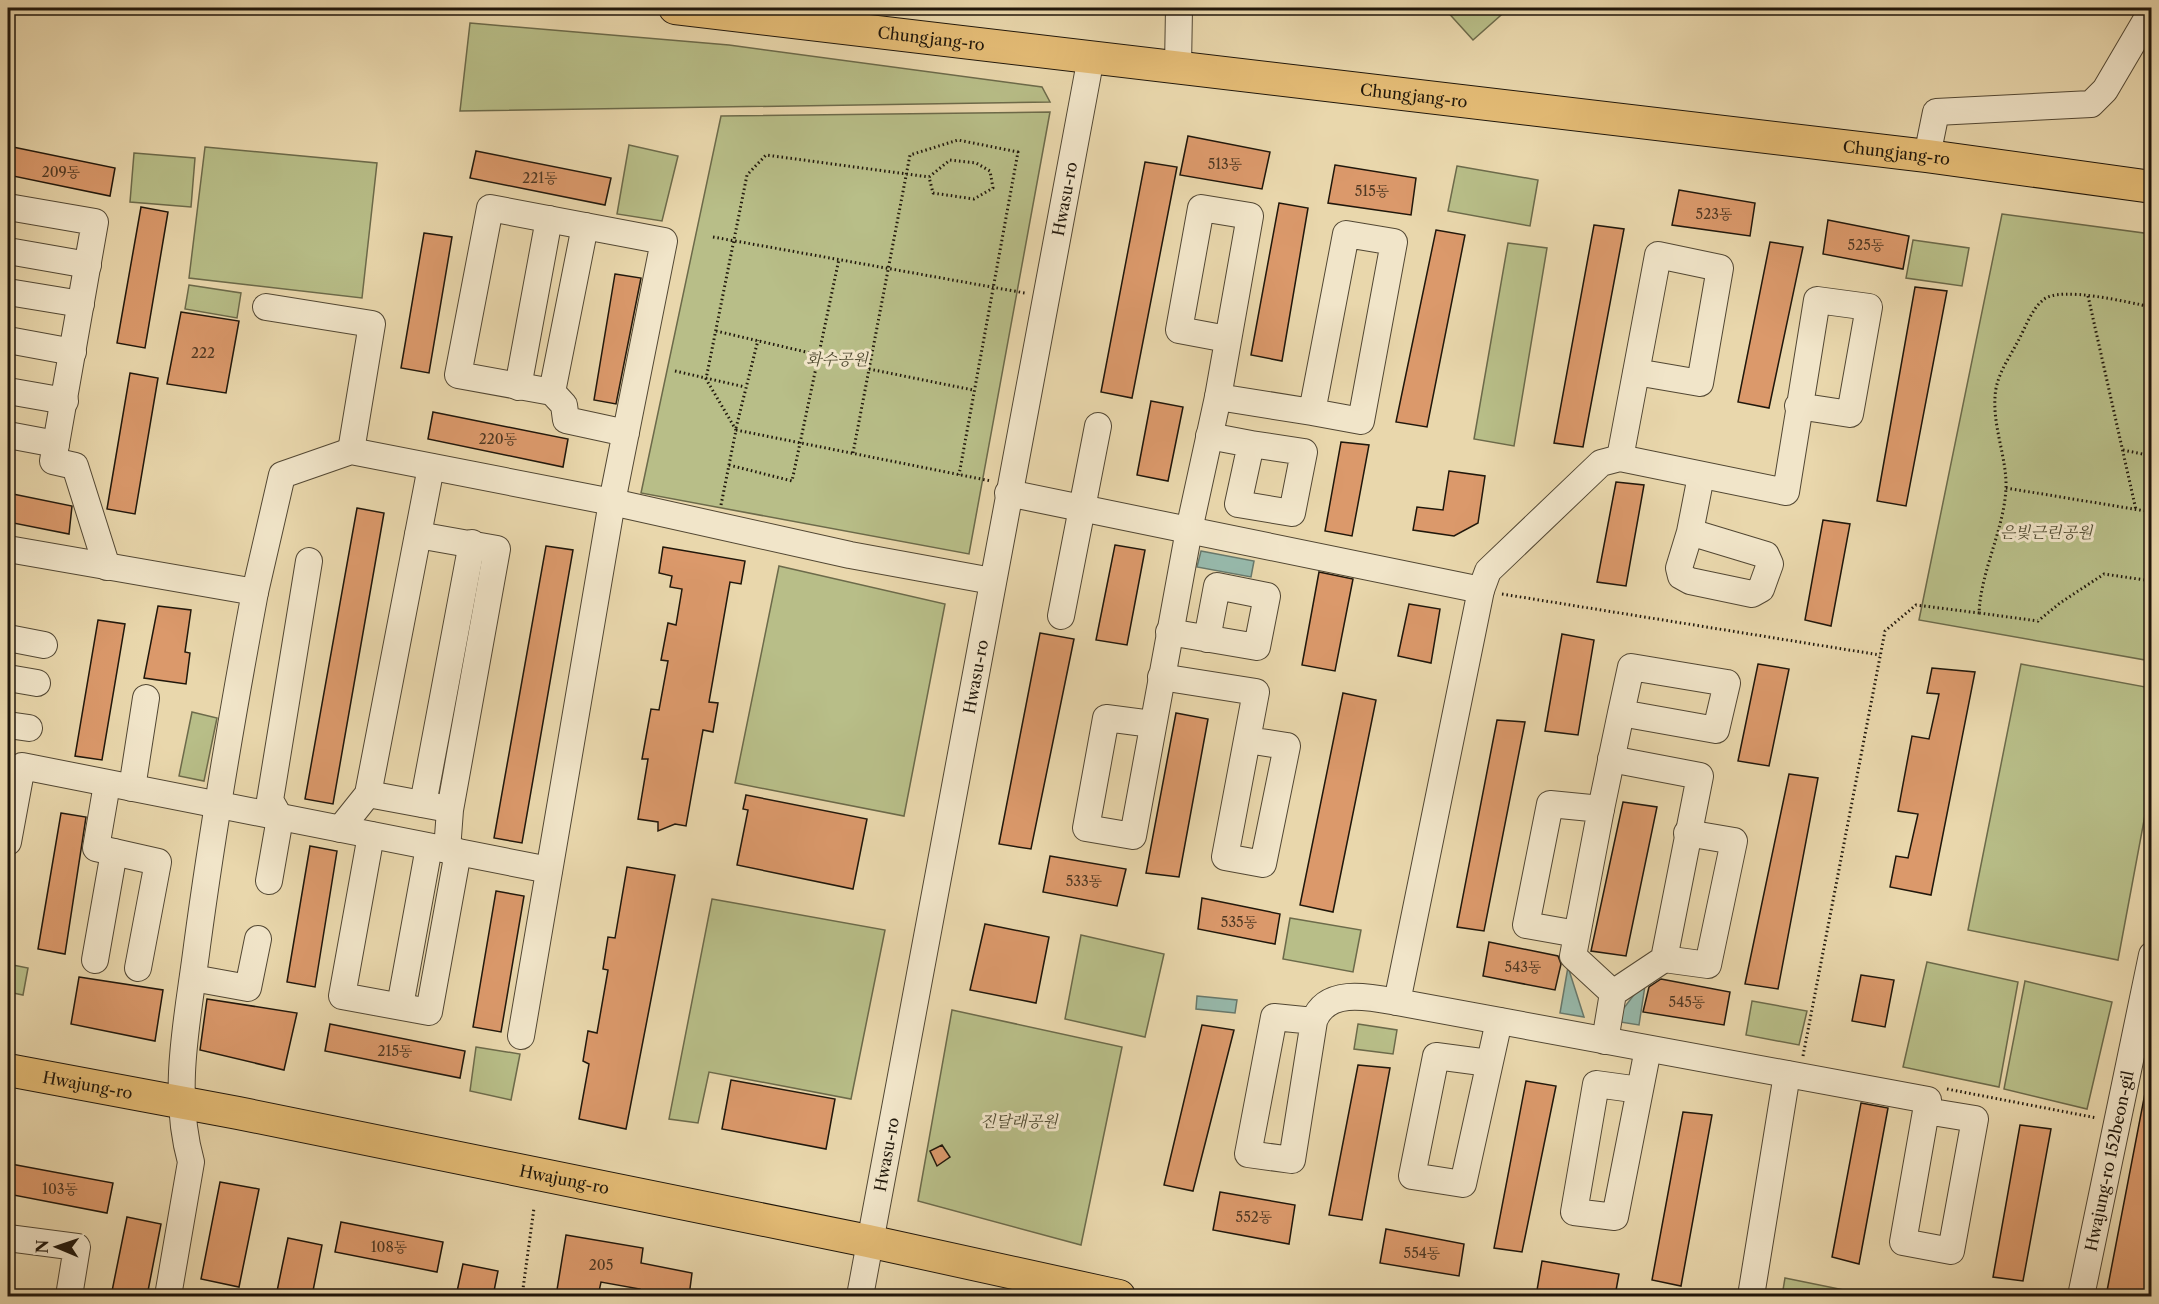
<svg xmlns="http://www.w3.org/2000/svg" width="2159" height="1304" font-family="'Libre Caslon Text','Noto Serif KR',serif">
<rect width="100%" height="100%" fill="#e9d7ac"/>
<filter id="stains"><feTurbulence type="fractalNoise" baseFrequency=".00333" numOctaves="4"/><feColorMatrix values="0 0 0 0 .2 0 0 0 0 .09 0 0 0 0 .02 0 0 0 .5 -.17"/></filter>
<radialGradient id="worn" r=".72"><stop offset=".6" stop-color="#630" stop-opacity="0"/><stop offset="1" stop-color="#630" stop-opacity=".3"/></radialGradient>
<!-- green -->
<path fill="#b8be88" stroke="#6c6a4a" stroke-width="1.5" d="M1444 8H1509L1473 40Z
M470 23 729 45 1042 87 1050 102 460 111Z
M1050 112 969 554 641 493 721 116Z
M629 145 678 156 662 221 617 214Z
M205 147 377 163 362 298 189 278Z
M134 153 195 158 191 207 130 202Z
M1457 166 1538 180 1530 226 1448 211Z
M2002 214 2151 234V661L1919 620Z
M1913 240 1969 248 1962 286 1906 278Z
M1508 243 1547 248 1514 446 1474 439Z
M189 285 241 293 237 318 185 309Z
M779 566 945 604 904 816 735 783Z
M2021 664 2151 688V783L2118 960 1968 930Z
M192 712 217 718 204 781 179 776Z
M712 899 885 930 851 1099 709 1072 698 1123 669 1119Z
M1290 918 1361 930 1353 972 1283 959Z
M1081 935 1164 954 1145 1037 1065 1019Z
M1927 962 2018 982 1999 1087 1903 1067Z
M8 964 28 968 23 995 8 992Z
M2025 981 2112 1002 2087 1109 2004 1089Z
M1752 1001 1807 1011 1799 1045 1746 1035Z
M952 1010 1122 1047 1081 1245 918 1201Z
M1358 1024 1397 1030 1393 1054 1354 1049Z
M476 1047 520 1054 511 1100 470 1091Z
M1785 1278 1859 1293 1858 1296H1782Z"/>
<!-- water -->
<path fill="#97b9ab" stroke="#67786b" stroke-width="1.5" d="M1201 551 1254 561 1251 577 1197 567Z
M1568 967 1584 1017 1560 1013Z
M1646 979 1639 1025 1614 1021Z
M1197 996 1237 1000 1235 1013 1196 1009Z"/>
<!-- building -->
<path fill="#db996b" stroke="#20170b" stroke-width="1.5" d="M1188 136 1270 152 1262 189 1180 175Z
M8 146 115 168 110 196 8 175Z
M476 151 611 178 605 205 470 178Z
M1145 162 1177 167 1132 398 1101 392Z
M1335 165 1416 178 1411 215 1328 203Z
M1679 190 1755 203 1750 236 1672 225Z
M1279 203 1308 208 1282 361 1251 355Z
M141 207 168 212 145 348 117 343Z
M1828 220 1909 236 1903 269 1823 254Z
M1594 225 1624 229 1583 447 1554 443Z
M1436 230 1465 235 1427 427 1396 422Z
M424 233 452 237 429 373 401 368Z
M1770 242 1803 247 1769 408 1738 402Z
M615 274 641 278 616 404 594 400Z
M1915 287 1947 291 1906 506 1877 501Z
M181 312 239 321 226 393 167 384Z
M130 373 158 378 135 514 107 509Z
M1151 401 1183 407 1168 481 1137 475Z
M433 412 568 439 563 467 428 439Z
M1341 442 1369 445 1352 536 1325 531Z
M1449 471 1485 476 1478 523 1454 536 1413 530 1417 507 1443 510Z
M1616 482 1644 485 1626 586 1597 582Z
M8 493 72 506 69 534 8 522Z
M357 508 384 513 333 804 305 799Z
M1823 520 1850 524 1831 626 1805 620Z
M1115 545 1145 550 1127 645 1096 640Z
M546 546 573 550 522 843 494 838Z
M663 547 745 561 741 584 730 582 709 702 718 703 713 732 703 730 686 826 675 824 658 831V822L638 819 648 759H642L651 709 659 710 668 661 661 660 668 623 676 625 682 589 670 587 672 576 659 573Z
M1319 572 1353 579 1335 671 1302 665Z
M1409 604 1440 609 1431 663 1398 656Z
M158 606 191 610 185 652 190 653 186 684 144 678Z
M98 620 125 624 102 760 75 756Z
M1040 633 1074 639 1031 849 999 844Z
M1562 634 1594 640 1578 735 1545 731Z
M1758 664 1789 669 1769 766 1738 761Z
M1932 668 1975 672 1931 895 1890 887 1896 856 1908 858 1918 814 1898 811 1912 736 1929 739 1939 694 1927 693Z
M1343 693 1376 700 1333 912 1300 905Z
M1176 713 1208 719 1179 877 1146 873Z
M1497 720 1525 722 1484 931 1457 927Z
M1789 774 1818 778 1778 989 1745 984Z
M746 795 867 819 853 889 737 865 748 810 743 809Z
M1623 802 1657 807 1626 956 1591 951Z
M61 813 86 817 65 954 38 949Z
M310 846 337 851 315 987 287 982Z
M1050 856 1126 869 1117 906 1043 892Z
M627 867 675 875 626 1129 579 1119 589 1064 583 1061 588 1031 597 1033 608 970 603 969 608 937 615 938Z
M496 891 524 896 501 1032 473 1027Z
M1202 898 1280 914 1275 944 1198 929Z
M985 924 1049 937 1036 1003 970 990Z
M1489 942 1558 956 1561 964 1555 990 1483 976Z
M1861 975 1894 980 1885 1027 1852 1021Z
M79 977 163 990 155 1041 71 1024Z
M1661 979 1730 992 1724 1025 1643 1012 1649 987Z
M207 999 297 1013 284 1070 200 1050Z
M330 1024 465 1051 460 1078 325 1051Z
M1202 1025 1234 1030 1193 1191 1164 1185Z
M1358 1065 1390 1068 1362 1220 1329 1215Z
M731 1080 835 1099 826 1149 722 1129Z
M1526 1081 1556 1086 1522 1252 1494 1248Z
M2145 1093 2151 1094V1224L2148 1241H2151L2145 1271 2150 1272 2145 1296H2134L2107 1291Z
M1861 1103 1888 1108 1859 1264 1832 1257Z
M1683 1112 1712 1115 1681 1286 1652 1280Z
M2020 1125 2051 1129 2023 1281 1993 1277Z
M942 1145 950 1157 937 1166 930 1151Z
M11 1164 113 1183 107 1213 8 1194Z
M220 1182 259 1189 239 1287 201 1279Z
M1220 1192 1295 1205 1289 1244 1213 1230Z
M127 1217 161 1224 147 1296H111Z
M341 1222 443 1242 437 1272 335 1252Z
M1386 1229 1464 1244 1459 1276 1380 1263Z
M566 1235 643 1248 641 1263 692 1273 689 1296H639L640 1289 601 1282 598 1296H556Z
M288 1238 322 1245 312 1296H276Z
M1542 1261 1619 1274 1615 1296H1536Z
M463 1264 498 1271 493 1296H456Z"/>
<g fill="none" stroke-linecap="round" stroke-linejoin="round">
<!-- minor casing -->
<g stroke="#524733" stroke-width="28">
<g id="minor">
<path d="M1178 67 1179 8"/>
<path d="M1927 156 1936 112 2091 104 2105 90 2152 10"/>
<path d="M8 207 95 222 53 461 75 466 107 567"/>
<path d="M8 251 88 265"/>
<path d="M8 292 81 304"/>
<path d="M266 307 372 324 351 451"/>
<path d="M8 340 73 352"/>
<path d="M518 387 549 219"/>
<path d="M8 391 65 401"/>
<path d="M552 392 585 226"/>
<path d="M1218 397 1250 216 1201 208 1179 330 1227 339"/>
<path d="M8 435 56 444"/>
<path d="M1209 436 1251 444 1238 504 1292 513 1304 452 1251 444"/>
<path d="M1620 458 1658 255 1720 268 1700 383 1636 372"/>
<path d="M1008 493 1481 590 1397 1002 1928 1100 1926 1111 1903 1242 1951 1251 1975 1119 1926 1111"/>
<path d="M1690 532 1766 555 1770 564 1761 589 1752 594 1690 581 1681 576 1679 568 1690 532 1701 476"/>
<path d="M418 535 497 549 450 810 447 850"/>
<path d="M8 549 255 592C233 710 213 827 197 946 188 1018 171 1090 191 1162L168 1296"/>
<path d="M1481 590 1488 571 1601 463 1620 458 1786 492 1817 300 1869 307 1850 414 1798 406"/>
<path d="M255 592 282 475 351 451 612 502 850 555 992 581"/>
<path d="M1061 616 1098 426"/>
<path d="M1169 632 1257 647 1267 596 1217 586 1207 639"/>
<path d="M8 638 44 645"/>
<path d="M1161 677 1256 692 1225 857 1263 864 1287 746 1247 740"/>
<path d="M8 678 37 683"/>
<path d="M1152 724 1106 718 1086 828 1133 836 1189 530 1218 397 1312 412 1346 234 1394 242 1361 421 1312 412"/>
<path d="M8 725 29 728"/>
<path d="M107 784 96 848 158 862 138 968"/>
<path d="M132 788 146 698"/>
<path d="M368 794 438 807"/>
<path d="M423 804 472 543"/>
<path d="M1601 809 1621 713 1716 730 1727 683 1631 667 1621 713"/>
<path d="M340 829 368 794 431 467"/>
<path d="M371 835 342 996 429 1012 458 852"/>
<path d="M8 842 22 766 549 870"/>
<path d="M269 881 280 818 270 800 309 561"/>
<path d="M1577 934 1526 925 1550 804 1601 809 1573 956 1613 993"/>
<path d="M1664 959 1708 965 1734 841 1687 833"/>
<path d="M95 960 114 852"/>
<path d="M193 978 248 988 258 939"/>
<path d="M400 1006 429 847"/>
<path d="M1314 1021 1292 1160 1248 1154 1274 1017 1314 1021C1326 987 1370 997 1397 1002"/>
<path d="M521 1036 612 502 664 241 490 208 458 375 552 392 564 405 566 420 626 433"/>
<path d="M1605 1041 1613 993 1664 959 1700 776 1611 759"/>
<path d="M1489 1063 1436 1056 1412 1176 1463 1184 1499 1021"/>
<path d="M1640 1090 1596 1084 1574 1212 1615 1217 1648 1049"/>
<path d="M8 1238 77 1247 69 1296"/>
<path id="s1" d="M860 1296 1091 57"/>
<path d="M1751 1296 1787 1074"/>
<path id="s2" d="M2081 1296 2152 955"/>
</g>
</g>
<!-- major casing -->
<g stroke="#20170b" stroke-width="34">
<g id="major">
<path id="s3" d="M675 8 1927 156 2152 187"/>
<path id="s4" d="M8 1070 238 1113 868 1241 1119 1296"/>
</g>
</g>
<!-- path -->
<path stroke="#20170b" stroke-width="3" stroke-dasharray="1.5 3" stroke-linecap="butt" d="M950 160 976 163 990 171 993 188 974 199 933 193 929 177Z
M713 237 1025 293
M2088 296 2136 510
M2152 307C2130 303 2060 285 2043 300 2031 310 2025 329 2017 343 2008 360 1996 376 1995 397 1993 428 2007 459 2006 488 2004 530 1981 570 1979 613L2038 621 2060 603 2104 574 2152 581
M716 331 819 355
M869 369 973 390
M675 371 745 387
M736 428 758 340
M736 430 706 379 747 175 766 155 929 177
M2123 450 2152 456
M853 453 910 155 958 140 1018 152 959 475
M729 465 792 481 839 259
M2006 488 2152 512
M721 505 736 430 991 481
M1502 594 1880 655
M1803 1056 1885 631 1916 605 1979 613
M1947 1089 2097 1118
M522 1296 534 1208"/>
<!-- minor -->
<use href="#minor" stroke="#f1e5c9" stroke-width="26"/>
<!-- major -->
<use href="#major" stroke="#e4bc76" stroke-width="32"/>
</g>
<g text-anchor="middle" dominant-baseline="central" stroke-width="6" stroke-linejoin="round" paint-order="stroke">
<!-- number labels -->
<g font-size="14" fill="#4f3823">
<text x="1225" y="164">513동</text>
<text x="61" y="172">209동</text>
<text x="540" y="178">221동</text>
<text x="1372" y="191">515동</text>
<text x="1714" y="214">523동</text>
<text x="1866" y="245">525동</text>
<text x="203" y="353">222</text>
<text x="498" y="439">220동</text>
<text x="1084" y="881">533동</text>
<text x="1239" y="922">535동</text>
<text x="1523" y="967">543동</text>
<text x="1687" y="1002">545동</text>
<text x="395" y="1051">215동</text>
<text x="60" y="1189">103동</text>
<text x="1254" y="1217">552동</text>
<text x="389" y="1247">108동</text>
<text x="1422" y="1253">554동</text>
<text x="601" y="1265">205</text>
</g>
<!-- street labels -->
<g font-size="16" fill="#20170b" stroke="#f1e5c9">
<text stroke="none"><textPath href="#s3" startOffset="258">Chungjang-ro</textPath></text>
<text stroke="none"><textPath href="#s3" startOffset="744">Chungjang-ro</textPath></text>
<text stroke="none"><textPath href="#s3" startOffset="1230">Chungjang-ro</textPath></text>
<text stroke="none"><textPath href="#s1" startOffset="1116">Hwasu-ro</textPath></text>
<text stroke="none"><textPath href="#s1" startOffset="630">Hwasu-ro</textPath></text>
<text stroke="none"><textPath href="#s4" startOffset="81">Hwajung-ro</textPath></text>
<text stroke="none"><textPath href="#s1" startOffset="144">Hwasu-ro</textPath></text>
<text stroke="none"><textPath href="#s2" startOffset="138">Hwajung-ro 152beon-gil</textPath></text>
<text stroke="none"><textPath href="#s4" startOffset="567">Hwajung-ro</textPath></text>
</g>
<!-- park labels -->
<g font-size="16" font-style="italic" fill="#4e4930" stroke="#f1e5c9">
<text x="837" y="359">화수공원</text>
<text x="2046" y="532">은빛근린공원</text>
<text x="1019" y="1121">진달래공원</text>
</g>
</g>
<!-- margin -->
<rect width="2159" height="1304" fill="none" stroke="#e9d7ac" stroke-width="30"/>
<rect x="9" y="9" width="2141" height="1286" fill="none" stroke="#20170b" stroke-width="3"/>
<rect x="15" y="15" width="2129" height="1274" fill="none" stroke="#20170b" stroke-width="1.5"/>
<!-- north arrow -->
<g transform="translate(57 1247) rotate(272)" stroke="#f1e5c9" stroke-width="4.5" paint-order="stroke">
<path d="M0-4.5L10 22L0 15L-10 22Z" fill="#20170b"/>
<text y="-9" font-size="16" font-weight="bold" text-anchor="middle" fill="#20170b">N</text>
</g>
<rect width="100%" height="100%" filter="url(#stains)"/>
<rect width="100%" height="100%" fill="url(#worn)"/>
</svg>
